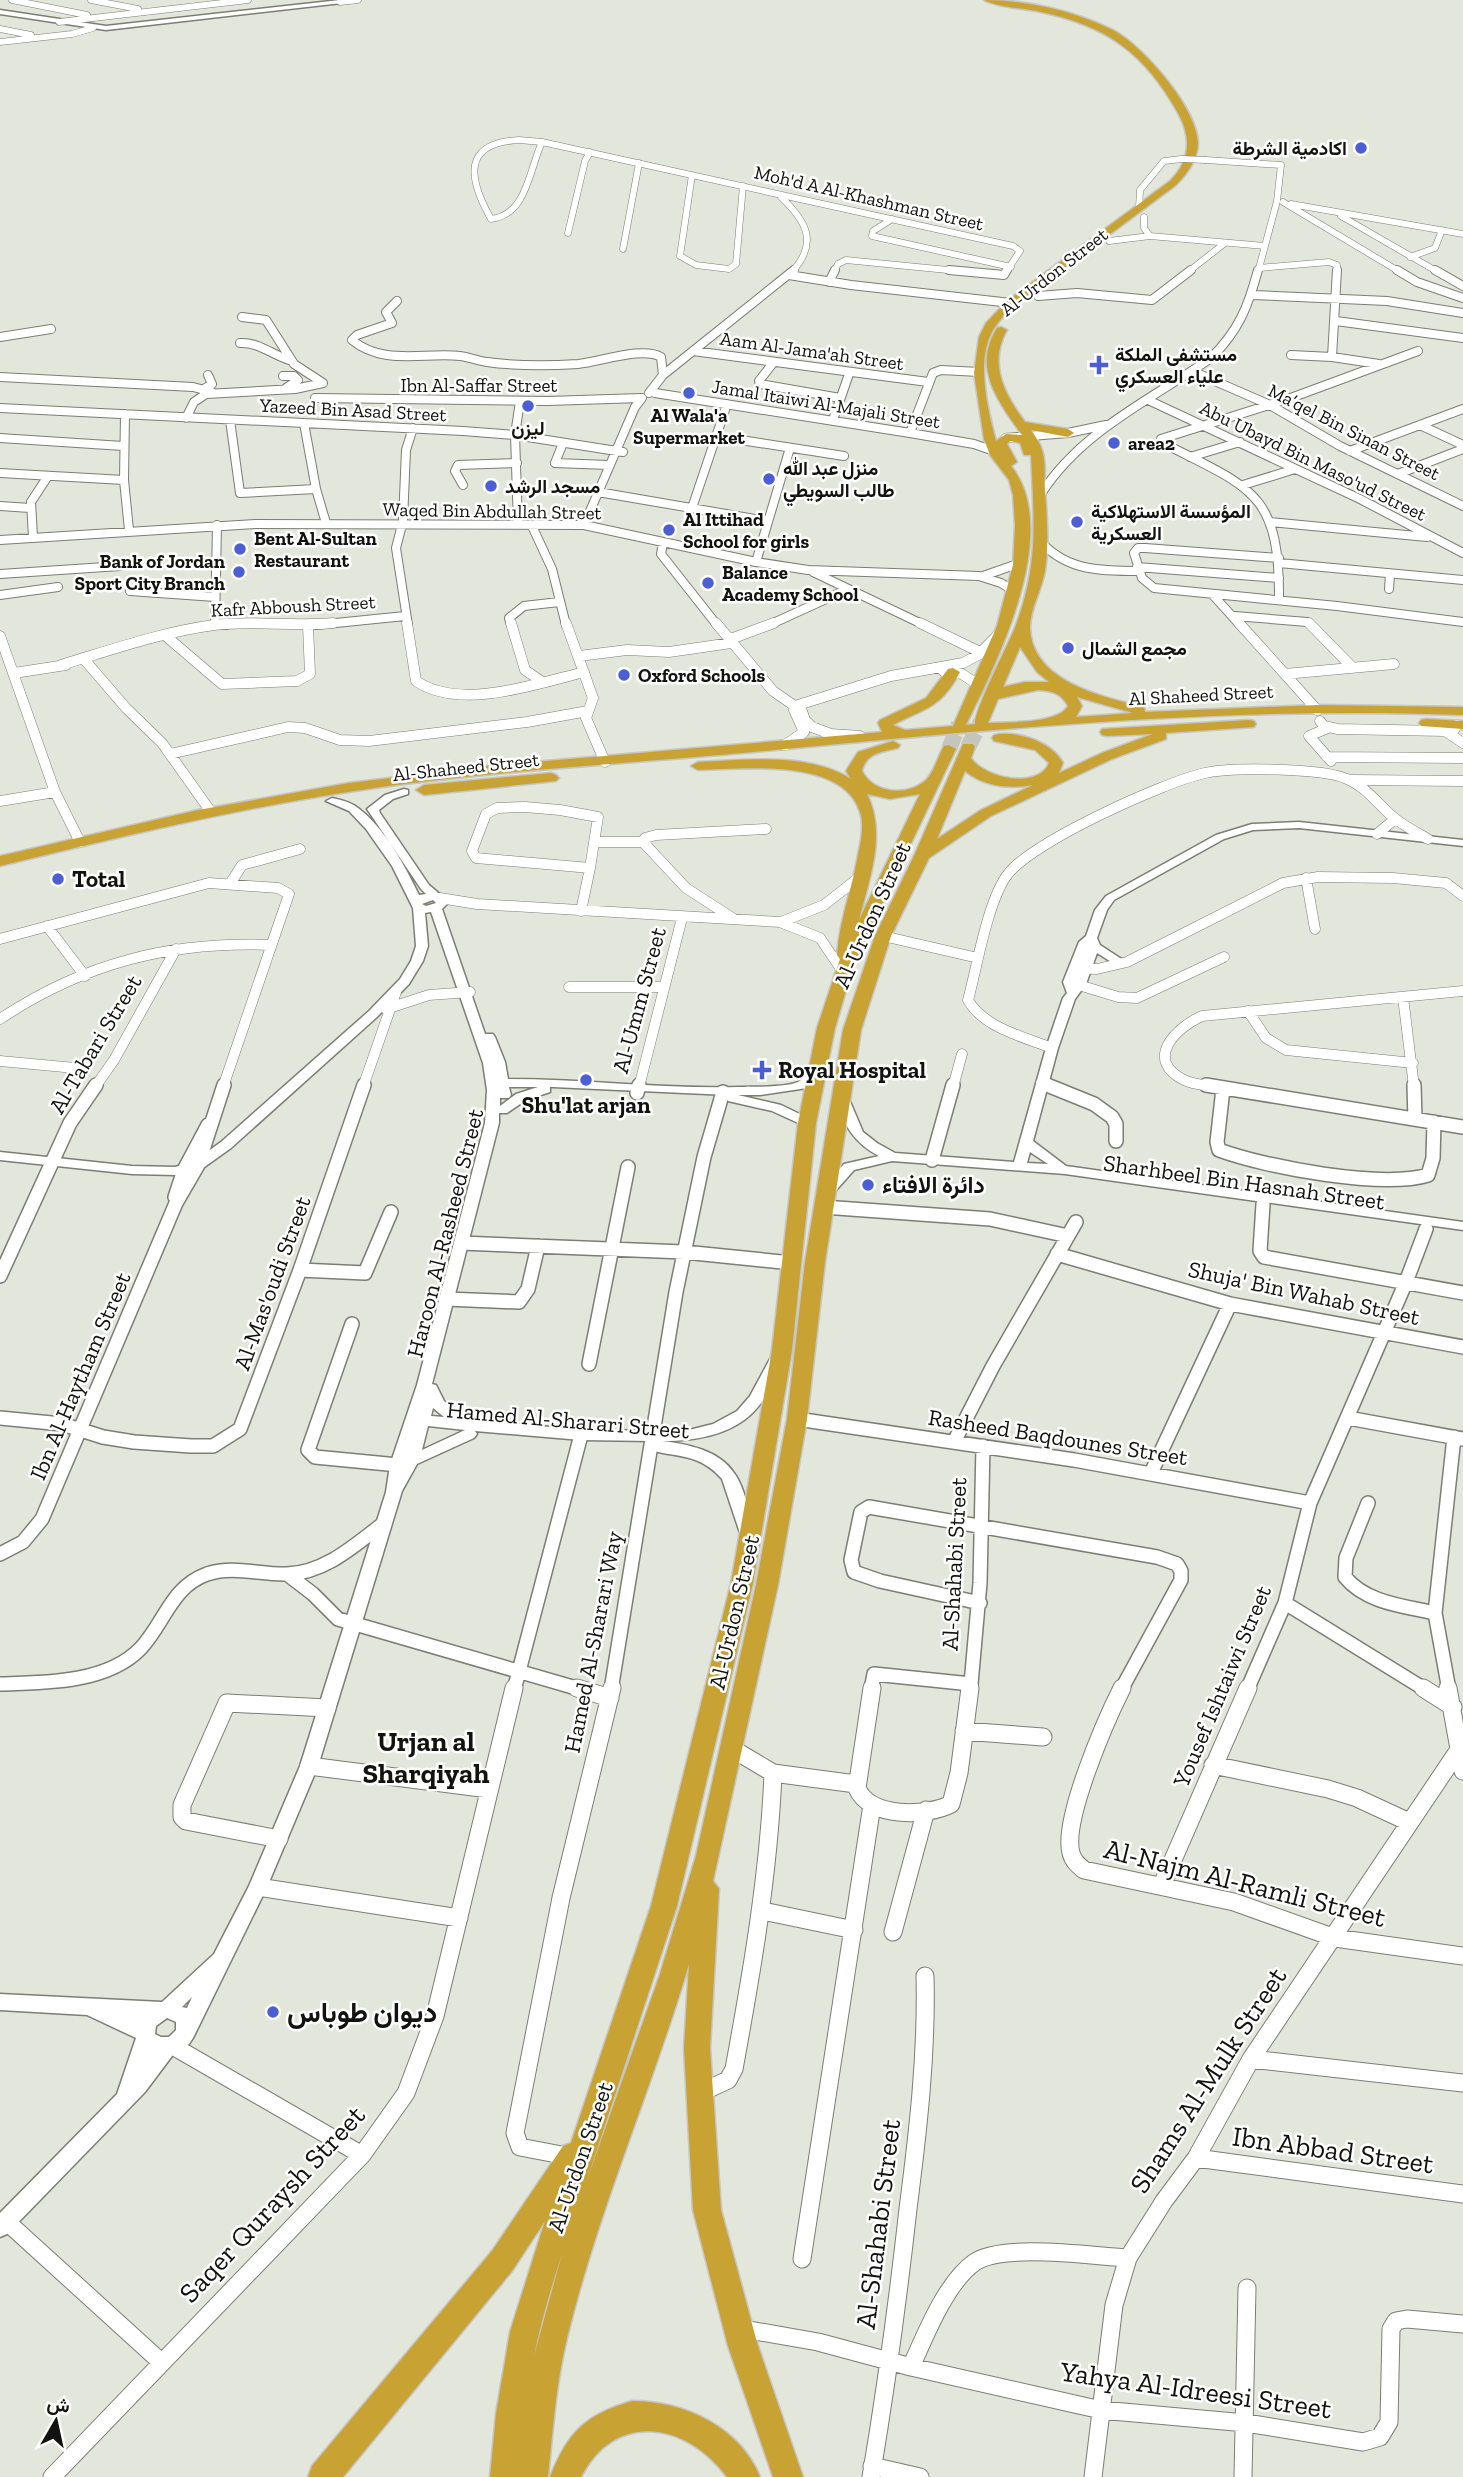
<svg xmlns="http://www.w3.org/2000/svg" width="1463" height="2477" font-family="'Zilla Slab',Vazirmatn,serif">
<rect width="100%" height="100%" fill="#e3e6da"/>
<g fill="none" stroke-linecap="round" stroke-linejoin="round">
<!-- trunk-tunnel -->
<path stroke="#c4c6bc" stroke-width="16" stroke-dasharray="16 8" stroke-linecap="butt" d="M968 747 981 722
M949 749 959 724"/>
<!-- minor-far4 casing -->
<g stroke="#7c7e74" stroke-width="7">
<path id="minor-far4" d="M12 0 87 15
M91 0 138 9
M340 2 358 0
M59 22 248 0
M0 29 31 35
M0 42 72 34 93 28
M519 140 542 142C529 170 527 215 491 219 468 178 462 143 519 140Z
M542 142 1013 246 1020 251 1006 272
M1206 160 1281 165 1277 201 1258 272
M692 175 680 256 696 265 729 269 736 264 743 186
M781 197C806 221 819 242 792 272
M1283 202 1400 272
M1291 204 1463 234
M1139 208 1140 190 1164 161 1182 159
M1341 216 1438 272
M1144 217V228L1150 236
M892 219 873 231 872 236 1011 267
M568 233 585 161 590 152
M1109 241 1150 236 1265 246
M623 249 639 163
M1410 257 1435 248 1442 230
M1259 268 1329 262 1337 265V272
M834 272 838 264 846 260 968 272
M1188 272 1225 243"/>
</g>
<!-- minor-far3 casing -->
<g stroke="#7c7e74" stroke-width="10">
<path id="minor-far3" d="M949 270 1004 275 1007 270
M1337 270 1332 357 1379 364
M1397 270 1417 282 1463 298
M1435 270 1463 286
M789 275 851 285 1011 303
M829 282 835 270
M1253 295 1387 301 1463 313
M1038 296 1077 293 1152 300 1191 270
M397 301 386 312 392 323 357 335 352 340C383 366 424 352 460 356 469 357 478 361 487 362 516 366 548 366 578 364 600 362 643 346 661 357L663 375
M1336 321 1463 338
M0 337 51 329
M240 343C259 342 272 355 292 361
M693 351 928 382
M1291 355 1332 357
M773 363 759 381 760 384 840 398
M1192 371 1270 405 1340 446 1463 506
M283 376H294L298 380 286 388
M0 377 193 387 212 392
M204 389 212 384 208 375
M649 393 663 375 794 270
M655 393 910 433 974 444 994 451
M315 398 548 401 641 398
M1148 400 1360 499 1463 553
M0 408 463 431 515 435 623 452
M125 414 124 480 129 530
M186 418 194 402 206 394 295 389 323 383 294 364 266 320 242 317
M230 420 240 493 316 489
M833 420 849 374
M304 423 316 489 326 523
M1420 425 1463 445
M910 433 933 373 941 370 979 372
M715 436 844 456
M0 438 123 446
M1006 438 1068 433 1106 425
M563 443 555 463 609 465
M1350 451 1463 409
M1190 457 1240 442
M0 473 124 480
M1398 474 1463 449
M463 485 455 471 458 465 517 463
M1243 485 1295 469
M598 492 767 521
M1041 494C1081 431 1152 399 1211 358 1239 330 1248 307 1258 270
M0 506 30 508
M692 508 727 404
M1269 522 1427 537
M518 525 515 435 520 401
M584 525 635 407 642 398
M532 526 552 569 566 625
M33 537 31 502 48 476
M0 540 255 524 584 525 756 562 808 570 979 576 1001 583 1016 592
M663 543 661 554 717 625
M1042 543C1068 571 1102 571 1138 571
M1279 558 1145 548H1138L1134 553 1142 578 1154 588 1337 606 1463 622
M756 562 790 448
M1279 563 1463 580
M1137 567 1279 578
M813 572 924 625
M0 574 120 566
M983 576 1020 563
M1389 589 1390 574
M130 591 215 597
M1212 594 1240 625
M0 595 58 587
M1279 600C1280 492 1251 488 1165 444L1161 439 1288 399 1418 351
M1235 616 1307 622 1311 625
M214 625H227
M215 625 217 525
M316 625 405 616
M408 625 396 548 403 521 406 450 413 428
M511 625 509 618 524 606 559 602
M769 625 848 589"/>
</g>
<!-- minor-far2 casing -->
<g stroke="#7c7e74" stroke-width="11">
<path id="minor-far2" d="M407 623 416 681C460 711 536 684 584 672
M511 623 525 670 541 681
M566 623 593 698 586 718 605 762
M716 623 773 691 802 711 805 720 812 727 831 734 860 736
M920 623 980 652
M1239 623 1317 710
M1309 623 1351 666
M0 636 55 792 80 842
M167 637 222 684 297 681 310 674 308 626
M728 640 774 623
M579 656 627 650 669 652 731 643
M83 658 126 708 162 743 211 812
M61 665C111 650 162 632 214 625 253 620 294 627 333 623
M943 671 962 674 977 684
M14 673 66 665
M1285 674 1394 664
M1320 721 1324 726 1338 729 1445 731 1454 730 1457 725
M1328 728 1309 736 1331 761
M1445 731 1463 743
M785 745 804 732 794 710 798 705 891 676 963 663 978 655 998 635
M170 754 288 727 305 728 340 740 369 741 527 722 588 711
M1327 757 1463 758
M1352 780 1463 781
M0 801 55 792
M525 807 560 810 598 817 590 868 476 858 472 851 486 814 497 808Z
M1377 834 1395 819
M596 842H643L645 838 656 835 766 829
M643 842 686 888 734 919
M1306 878 1315 929
M230 884 242 865 300 849
M440 898 477 904 780 922 820 938 843 972
M581 911 590 868
M781 922 824 905 861 876
M47 926 85 976
M883 936 978 958
M0 939 209 883 278 888 289 894 223 1087
M1075 968 1097 969 1127 962 1283 883 1318 877 1393 878 1446 883 1463 896
M1069 982 1118 997 1137 998 1224 957
M569 987H664
M1403 997 1414 1087
M386 1009 429 995 470 992
M1248 1011 1266 1038 1286 1050 1413 1063
M0 1019C84 963 171 941 271 945
M1052 1048C1024 1037 984 1028 968 1000 977 967 988 899 1008 874 1032 842 1164 782 1205 773 1231 767 1324 768 1347 779 1365 786 1378 804 1392 816 1402 825 1416 832 1428 839
M0 1061 75 1068
M1041 1083 1052 1087
M95 1087 114 1060 176 949
M363 1087 396 992
M639 1087 682 918
M953 1087 962 1054
M1217 1087C1207 1085 1194 1085 1184 1080 1144 1060 1175 1028 1202 1016L1463 991"/>
</g>
<!-- minor-far1 casing -->
<g stroke="#7c7e74" stroke-width="16">
<path id="minor-far1" d="M1047 1085 1094 1104 1112 1117 1116 1124V1141
M1206 1085 1463 1127
M1414 1085 1415 1119
M1223 1089 1217 1142 1219 1150C1265 1167 1382 1189 1428 1175L1433 1158 1434 1122
M637 1093 639 1085
M932 1160 953 1085
M175 1197 184 1170 208 1125
M1263 1204 1260 1251 1264 1257 1463 1293
M823 1207 990 1219 1068 1236
M461 1243 684 1252 792 1263
M1057 1254 1230 1304 1463 1347
M300 1270 365 1273 391 1212
M0 1276 70 1123 96 1085
M446 1299 519 1302 528 1289 538 1246
M352 1324 308 1450 315 1457 398 1465
M589 1364 628 1167
M0 1418 62 1424 103 1437 134 1442 191 1446H213L240 1429 300 1270 364 1085
M1348 1418 1463 1439
M797 1419 1074 1460 1310 1503
M955 1440 993 1366 1076 1222
M1151 1473 1230 1304
M1368 1503 1346 1558 1345 1577C1366 1603 1404 1606 1435 1613
M0 1554 23 1542 42 1519 176 1203 198 1165 224 1085
M287 1574 313 1594 338 1619 583 1690
M980 1603 880 1581 854 1572 851 1560 861 1512 869 1507 1157 1557 1177 1564 1181 1571V1580L1121 1690
M1285 1603 1426 1690
M0 1684C45 1683 108 1683 141 1648 165 1622 171 1587 207 1574 234 1565 260 1575 287 1574 325 1573 355 1545 384 1523
M971 1684 980 1583 983 1446
M514 1690 581 1435
M611 1690 676 1292 704 1157 723 1092
M871 1690 874 1674 971 1684
M970 1690 971 1684
M1247 1690 1285 1603 1310 1503 1406 1282 1426 1229
M1449 1690 1435 1613 1454 1437"/>
</g>
<!-- minor casing -->
<g stroke="#7c7e74" stroke-width="19">
<path id="minor" d="M577 1688 610 1698
M872 1688 857 1788C869 1818 926 1817 951 1804L959 1773 970 1688
M1122 1688C1106 1720 1062 1820 1071 1853 1073 1861 1078 1865 1084 1870L1234 1902 1335 1938 1463 1956
M1423 1688 1453 1707
M1448 1688 1463 1771
M964 1731 1043 1737
M1213 1765 1328 1789 1357 1798 1409 1822
M309 1766 489 1789
M773 1773 856 1784
M279 1839 186 1821 182 1817V1805L227 1703 327 1708
M1162 1885 1248 1688
M258 1887 459 1918
M763 1911 854 1930
M893 1932 926 1810
M171 2045 362 2155
M1251 2059 1463 2083
M700 2093 728 2080 734 2069C752 1971 769 1873 773 1773L731 1748
M572 2157 520 2147 515 2133 561 1898 612 1688
M1196 2158 1463 2194
M6 2221 161 2362
M802 2259 872 1805
M738 2328 818 2342 911 2367 1101 2410 1246 2423 1363 2442 1380 2437 1389 2422 1391 2329 1396 2321 1407 2319 1463 2324
M911 2367C925 2336 946 2282 975 2262 1003 2243 1092 2256 1128 2258
M872 2466 920 2477
M52 2477 362 2155 406 2093 435 2016 514 1688
M871 2477C886 2388 898 2299 908 2209 918 2131 927 2054 925 1976
M1093 2477 1114 2305 1128 2258 1164 2201 1196 2158 1251 2059 1460 1748
M1243 2477 1247 2288"/>
</g>
<!-- tertiary casing -->
<g stroke="#7c7e74" stroke-width="3">
<path id="tertiary" d="M340 0 342 3 106 30 0 14V10L106 26Z
M404 789 408 790V794L393 799 379 810 380 813 429 885 449 902 442 909 485 1034H493L495 1037 505 1062 508 1079C585 1079 662 1089 739 1087 752 1087 787 1087 798 1082 805 1078 807 1072 815 1069L821 1073 807 1088 760 1095H738L781 1105 812 1120 814 1123 812 1126 807 1127 772 1111 728 1101 726 1098 728 1095 553 1087H550V1092L526 1100 507 1113H499V1123L432 1384 436 1385 444 1401 466 1419 581 1430 685 1431 713 1424 737 1411 750 1396 770 1359H780L782 1363C776 1376 770 1391 761 1403 739 1434 698 1441 662 1441 687 1444 719 1450 734 1473 745 1487 750 1518 756 1535L754 1539H742L722 1479C699 1453 679 1458 650 1450L647 1446 653 1441 581 1440 475 1431 477 1434 474 1438 417 1464 402 1491 318 1766 267 1887 193 2038 189 2044 175 2052 145 2092 7 2234 0 2237V2213L117 2094 136 2038 87 2015 0 2010V1994L162 2002 214 1954 249 1886 300 1766 386 1492 390 1465 417 1385 485 1123 487 1090 483 1063 431 912 425 913 428 946 423 961 409 984 377 1017 231 1148 203 1168 175 1175 132 1174 0 1160V1152L132 1166 175 1167 193 1162 221 1142 369 1011 400 979 411 961 416 946 413 908 392 866 366 829 349 811 326 801 332 798C341 800 351 802 358 808 385 828 405 866 419 895L426 894 421 889 367 809 385 795ZM433 900 436 903 426 906 422 904ZM509 1087H538L516 1094 500 1106V1098H509L511 1095ZM433 1408 444 1417 431 1416ZM428 1426 465 1430 422 1450ZM192 1997 187 2008 182 2007ZM167 2018 176 2022V2030L169 2037H161L155 2034 156 2026Z
M1299 822 1463 840V846L1299 828 1253 830 1224 839 1114 900 1107 910 1097 938 1100 945 1123 960 1121 963H1113L1097 953 1086 984 1075 999 1058 1048 1033 1141 1066 1166 1463 1222V1230L1065 1174 892 1161 854 1170 831 1196H821L819 1193 821 1190 844 1164 879 1156C854 1143 844 1125 835 1099L842 1095 849 1099 863 1132 877 1143 895 1153 1014 1162 1046 1048 1063 998 1067 993 1063 982 1079 942 1086 936 1095 910 1106 896 1216 835 1252 824ZM1030 1152 1048 1164 1027 1163Z"/>
</g>
<!-- trunk casing -->
<g stroke="#c6c6c5" stroke-width="3">
<path id="trunk" d="M984 0C1027 0 1075 11 1113 30 1143 46 1197 108 1198 143 1198 159 1187 174 1176 185L1015 305C1005 314 996 323 990 336 977 366 988 411 996 441L1006 434 1022 435C998 401 972 368 997 328L1001 327 1007 330C988 363 1004 394 1025 422L1068 429 1074 433 1068 437 1031 430C1048 453 1044 463 1045 490 1047 517 1049 544 1045 571 1042 589 1030 609 1030 627 1031 682 1103 697 1144 707L1145 712 1318 705 1463 707V715C1234 706 1003 728 775 750 633 764 489 770 348 792 231 810 115 838 0 866V856L198 810 349 783 488 766 882 732 878 723 880 720 926 698 948 669 953 668 960 672C940 709 927 707 893 725L905 730 953 726 997 626 1013 565 1015 525 1013 495 1009 480 990 455 984 439 974 373 979 337 986 323 1007 301 1170 181C1190 161 1192 138 1178 113 1145 54 1108 26 1041 12 1024 8 999 8 984 0ZM1010 441 1020 443 1024 455H1031C1034 520 1039 563 1016 625 1008 646 975 708 975 724L966 725C997 662 1063 531 1011 466L1017 462 1007 444ZM1020 647 1037 672 1049 682H1025L1003 687ZM1038 690C1052 691 1061 693 1068 706 1058 724 1007 722 988 723L998 699ZM1077 697 1133 713 1076 717 1082 706Z
M1426 719 1463 721V729L1421 726 1419 723 1421 720Z
M1249 720 1254 721 1256 724 1254 727 1166 733V739L1112 759 991 816 929 858 891 936 861 1030 825 1262 807 1419 778 1585 713 1881 719 1889 710 2048 721 2210 758 2346 803 2477H773L728 2346 693 2210 684 2048 689 1964C652 2088 599 2208 568 2334 556 2381 553 2429 548 2477H490L496 2414 510 2332 545 2221 512 2271 343 2477H308L312 2466 492 2251 563 2146 571 2143 651 1906 731 1583 772 1350 798 1123 817 1028 840 959 837 955C839 922 851 892 857 860 860 845 865 826 860 812 843 757 742 769 698 770L691 766 698 762C746 760 808 752 851 779L846 771 858 752 893 741 900 745 898 748C882 752 866 753 862 771 873 793 906 797 925 781 934 773 938 756 944 746L949 745 956 749 854 963 835 1028 816 1123 792 1350 753 1583 677 1906 587 2180 659 1977 696 1856 756 1585 787 1419 805 1262 843 1030 875 936 914 856 963 744H973L975 747 971 758C984 778 1038 790 1049 763L1035 750 994 741 992 738 994 735C1017 730 1052 742 1063 763L1059 773 1102 753 1153 734 1107 736 1102 735 1100 732 1102 729ZM965 771C985 787 1009 789 1033 785L981 810 937 839ZM867 794 890 799 920 794 859 920C869 879 887 835 867 794ZM562 2254 534 2356C541 2321 551 2288 562 2254Z
M551 773 556 775 559 778 556 781 424 795 416 790 424 785Z
M632 2401C684 2401 740 2427 760 2477H727C687 2422 615 2410 581 2477H550C568 2432 585 2415 632 2401Z"/>
</g>
<!-- minor-far4 -->
<use href="#minor-far4" stroke="#fff" stroke-width="6"/>
<!-- minor-far3 -->
<use href="#minor-far3" stroke="#fff" stroke-width="8"/>
<!-- minor-far2 -->
<use href="#minor-far2" stroke="#fff" stroke-width="10"/>
<!-- minor-far1 -->
<use href="#minor-far1" stroke="#fff" stroke-width="13"/>
<!-- minor -->
<use href="#minor" stroke="#fff" stroke-width="17"/>
<!-- tertiary -->
<use href="#tertiary" fill="#fff" fill-rule="evenodd"/>
<!-- trunk -->
<use href="#trunk" fill="#c8a333" fill-rule="evenodd"/>
<!-- minor-bridge casing -->
<g stroke="#7c7e74" stroke-width="7" stroke-linecap="butt">
<path id="minor-bridge" d="M1182 159 1206 160"/>
</g>
<!-- minor-bridge -->
<use href="#minor-bridge" stroke="#fff" stroke-width="6"/>
</g>
<!-- markers -->
<g fill="#4c5ed3" stroke="#fff" stroke-width="2.5">
<circle cx="1361" cy="148" r="7"/>
<path d="M1095.5 354.5h7v7h7v7h-7v7h-7v-7h-7v-7h7z"/>
<circle cx="689" cy="393" r="7"/>
<circle cx="528" cy="406" r="7"/>
<circle cx="1114" cy="443" r="7"/>
<circle cx="769" cy="479" r="7"/>
<circle cx="491" cy="486" r="7"/>
<circle cx="1077" cy="522" r="7"/>
<circle cx="669" cy="530" r="7"/>
<circle cx="240" cy="549" r="7"/>
<circle cx="239" cy="572" r="7"/>
<circle cx="708" cy="583" r="7"/>
<circle cx="1068" cy="648" r="7"/>
<circle cx="624" cy="675" r="7"/>
<circle cx="58" cy="879" r="7"/>
<path d="M758.5 1059.5h7v7h7v7h-7v7h-7v-7h-7v-7h7z"/>
<circle cx="586" cy="1080" r="7"/>
<circle cx="868" cy="1185" r="7"/>
<circle cx="273" cy="2012" r="7"/>
</g>
<g text-anchor="middle" dominant-baseline="central" stroke-width="5" stroke-linejoin="round" paint-order="stroke">
<!-- far-poi labels -->
<g font-size="19" font-weight="bold" fill="#12120f" stroke="#fff" text-anchor="start">
<text x="1347" y="148" text-anchor="end">اكادمية الشرطة</text>
<text x="1115" y="354">مستشفى الملكة<tspan x="1115" dy="22">علياء العسكري</tspan></text>
<text x="689" y="415" text-anchor="middle">Al Wala'a<tspan x="689" dy="22">Supermarket</tspan></text>
<text x="528" y="428" text-anchor="middle">ليزن</text>
<text x="1128" y="443">area2</text>
<text x="783" y="468">منزل عبد الله<tspan x="783" dy="22">طالب السويطي</tspan></text>
<text x="505" y="486">مسجد الرشد</text>
<text x="1091" y="511">المؤسسة الاستهلاكية<tspan x="1091" dy="22">العسكرية</tspan></text>
<text x="683" y="519">Al Ittihad<tspan x="683" dy="22">School for girls</tspan></text>
<text x="254" y="538">Bent Al-Sultan<tspan x="254" dy="22">Restaurant</tspan></text>
<text x="225" y="561" text-anchor="end">Bank of Jordan<tspan x="225" dy="22">Sport City Branch</tspan></text>
<text x="722" y="572">Balance<tspan x="722" dy="22">Academy School</tspan></text>
<text x="1082" y="648">مجمع الشمال</text>
<text x="638" y="675">Oxford Schools</text>
</g>
<!-- far-street labels -->
<g font-size="19" fill="#12120f" stroke="#fff">
<text transform="translate(869 198) rotate(13)">Moh'd A Al-Khashman Street</text>
<text transform="translate(1054 272) rotate(-38)">Al-Urdon Street</text>
<text transform="translate(812 351) rotate(8)">Aam Al-Jama'ah Street</text>
<text x="479" y="385">Ibn Al-Saffar Street</text>
<text transform="translate(826 404) rotate(9)">Jamal Itaiwi Al-Majali Street</text>
<text transform="translate(353 410) rotate(3)">Yazeed Bin Asad Street</text>
<text transform="translate(1354 432) rotate(27)">Ma’qel Bin Sinan Street</text>
<text transform="translate(1313 461) rotate(26)">Abu Ubayd Bin Maso'ud Street</text>
<text transform="translate(492 511) rotate(1)">Waqed Bin Abdullah Street</text>
<text transform="translate(293 606) rotate(-3)">Kafr Abboush Street</text>
<text transform="translate(1201 695) rotate(-3)">Al Shaheed Street</text>
<text transform="translate(466 767) rotate(-6)">Al-Shaheed Street</text>
</g>
<!-- poi labels -->
<g font-size="23" font-weight="bold" fill="#12120f" stroke="#fff" text-anchor="start">
<text x="72" y="879">Total</text>
<text x="778" y="1070">Royal Hospital</text>
<text x="586" y="1105" text-anchor="middle">Shu'lat arjan</text>
<text x="882" y="1185">دائرة الافتاء</text>
</g>
<!-- street labels -->
<g font-size="23" fill="#12120f" stroke="#fff">
<text transform="translate(872 915) rotate(-66)">Al-Urdon Street</text>
<text transform="translate(639 1000) rotate(-75)">Al-Umm Street</text>
<text transform="translate(95 1044) rotate(-59)">Al-Tabari Street</text>
<text transform="translate(1244 1182) rotate(8)">Sharhbeel Bin Hasnah Street</text>
<text transform="translate(445 1233) rotate(-76)">Haroon Al-Rasheed Street</text>
<text transform="translate(272 1283) rotate(-70)">Al-Mas'oudi Street</text>
<text transform="translate(1304 1293) rotate(12)">Shuja' Bin Wahab Street</text>
<text transform="translate(80 1376) rotate(-67)">Ibn Al-Haytham Street</text>
<text transform="translate(568 1420) rotate(5)">Hamed Al-Sharari Street</text>
<text transform="translate(1058 1437) rotate(9)">Rasheed Baqdounes Street</text>
<text transform="translate(954 1564) rotate(-87)">Al-Shahabi Street</text>
<text transform="translate(734 1612) rotate(-77)">Al-Urdon Street</text>
<text transform="translate(593 1642) rotate(-79)">Hamed Al-Sharari Way</text>
<text transform="translate(1222 1686) rotate(-67)">Yousef Ishtaiwi Street</text>
<text transform="translate(580 2157) rotate(-71)">Al-Urdon Street</text>
</g>
<!-- near-neighbourhood labels -->
<g font-size="28" font-weight="bold" fill="#12120f" stroke="#fff">
<text x="426" y="1741">Urjan al<tspan x="426" dy="32">Sharqiyah</tspan></text>
</g>
<!-- near-street labels -->
<g font-size="28" fill="#12120f" stroke="#fff">
<text transform="translate(1245 1883) rotate(14)">Al-Najm Al-Ramli Street</text>
<text transform="translate(1208 2080) rotate(-57)">Shams Al-Mulk Street</text>
<text transform="translate(1333 2150) rotate(8)">Ibn Abbad Street</text>
<text transform="translate(272 2204) rotate(-47)">Saqer Quraysh Street</text>
<text transform="translate(878 2224) rotate(-83)">Al-Shahabi Street</text>
<text transform="translate(1196 2390) rotate(8)">Yahya Al-Idreesi Street</text>
</g>
<!-- near-poi labels -->
<g font-size="28" font-weight="bold" fill="#12120f" stroke="#fff" text-anchor="start">
<text x="287" y="2012">ديوان طوباس</text>
</g>
</g>
<!-- north arrow -->
<g transform="translate(56 2421) rotate(9)" stroke="#ffffff" stroke-width="5" paint-order="stroke">
<path d="M0-5L12 26L0 18L-12 26Z" fill="#12120f"/>
<text y="-10" font-size="19" font-weight="bold" text-anchor="middle" fill="#12120f">ش</text>
</g>
</svg>
